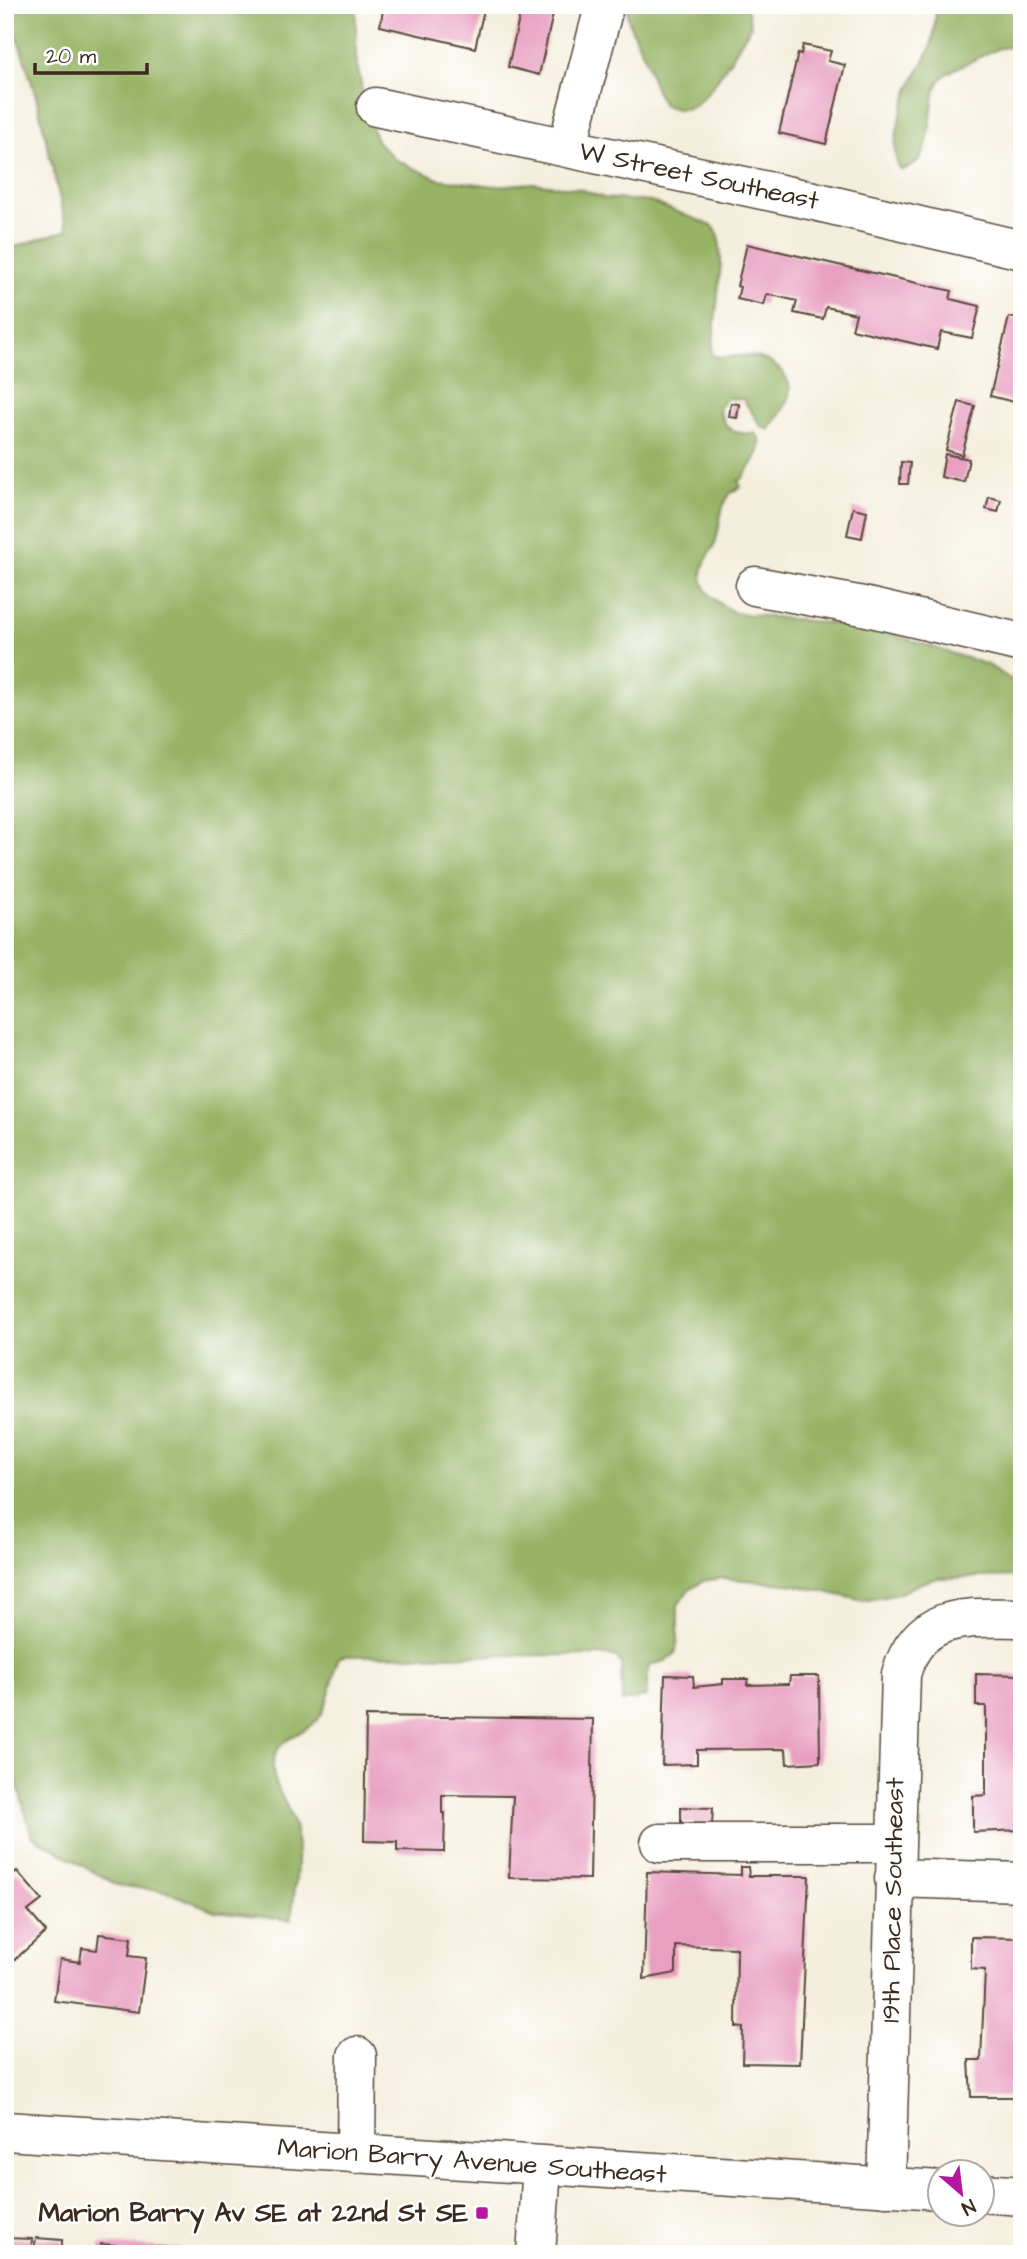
<svg xmlns="http://www.w3.org/2000/svg" width="1027" height="2259" font-family="'Architects Daughter',sans-serif">
<rect width="100%" height="100%" fill="#fff"/>
<filter id="ink" filterUnits="userSpaceOnUse"><feTurbulence type="fractalNoise" baseFrequency=".0143" numOctaves="2"/><feDisplacementMap in="SourceGraphic" scale="14" xChannelSelector="R" yChannelSelector="G"/><feConvolveMatrix kernelMatrix="1 2 1 2 8 2 1 2 1" color-interpolation-filters="sRGB"/></filter>
<filter id="wash" filterUnits="userSpaceOnUse"><feTurbulence type="fractalNoise" baseFrequency=".00686" numOctaves="4" result="noise"/><feDisplacementMap in="SourceGraphic" scale="28" xChannelSelector="R" yChannelSelector="G"/><feGaussianBlur stdDeviation="1.57" result="paint"/><feColorMatrix in="noise" values="0 0 0 0 0 0 0 0 0 0 0 0 0 0 0 0 0 1.4 0 .05"/><feComposite in="paint" operator="in"/></filter>
<g filter="url(#wash)">
<rect width="100%" height="100%" fill="#f4eedc"/>
<!-- forest -->
<path fill="#97b466" stroke="#696f42" stroke-width="2" d="M7 5H356V56L367 118 378 142 396 160 438 179 495 186 533 183 580 189 604 198 652 202 713 226 719 235 721 262 712 355C725 361 737 354 751 356 769 358 794 374 789 396 786 408 776 420 769 430L761 426 743 399 726 398 719 409C723 428 734 436 754 433 771 443 750 466 743 478L738 481 741 487C738 489 734 490 731 493 718 506 721 530 714 546 708 557 699 569 703 582 707 597 723 606 735 613L873 628 988 665 1015 682 1022 689V1576L938 1578 921 1583 898 1594 864 1601 795 1585 722 1578 703 1581 688 1591 678 1605V1640L675 1654 665 1661 649 1665 646 1697 622 1702 621 1664 618 1658 611 1655 342 1656 338 1659C333 1677 330 1699 321 1715 309 1735 276 1735 273 1763 271 1781 286 1802 292 1819 302 1851 295 1887 291 1920L215 1911 167 1892 117 1885 32 1836 5 1742V250L67 230 36 96Z
M627 5H746L751 26C738 46 711 97 691 107 682 112 672 108 663 105 654 89 651 75 645 58 638 40 626 25 627 5Z
M939 5H1022V49C1003 44 992 50 976 59 966 64 951 69 943 77 922 96 943 161 901 170 886 152 904 102 913 81 919 69 929 56 932 42 935 32 935 20 936 9Z"/>
<g id="blocks">
<!-- building -->
<path fill="#e89fc0" d="M384 5H485L475 48 380 26Z
M504 5H555L539 75 508 67 520 14 502 10Z
M803 45 831 51 828 61 845 65 826 144 779 133 798 53 801 54Z
M747 244 952 291 950 299 980 306 972 338 941 332 937 349 852 329 856 314 826 307 823 319 794 313 797 301 767 294 764 305 737 299 740 287 737 286Z
M1009 317 1022 320V404L990 396Z
M959 402 975 406 962 455 946 450Z
M731 403 739 404 737 418 729 417Z
M945 454 969 459 964 482 941 477Z
M901 462 910 463 908 484H900Z
M989 497 1001 500 998 512 986 509Z
M853 508 867 511 862 538 847 535Z
M976 1674 1022 1675V1830L973 1832V1796L986 1795V1706H976Z
M665 1675 693 1676 694 1687 723 1684V1679H748L747 1685 789 1684 790 1676H819L820 1762 787 1764 786 1749 697 1750V1764L662 1765Z
M366 1716 593 1719 590 1879 509 1878 513 1796 442 1795V1813H445L444 1852 397 1851V1842L364 1841Z
M681 1807 713 1808 712 1824 681 1823Z
M741 1867H748L749 1876H809L800 2064 742 2063 743 2028 736 2027 737 1948 676 1946V1973L644 1979 647 1872 741 1875Z
M17 1871 42 1900 28 1911 46 1932 5 1968V1881Z
M99 1934 131 1938 129 1956 146 1958 139 2012 54 2001 60 1959 80 1962 82 1948 97 1950Z
M971 1937 1022 1938V2097H971L969 2060H981L985 1970 971 1969Z
M5 2238 32 2239 31 2250 34 2251 36 2238 62 2240V2254H5Z
M100 2244 188 2249V2254H100Z"/>
</g>
</g>
<g filter="url(#ink)">
<use href="#blocks" fill-opacity="0" stroke="#57473a" stroke-width="2"/>
<g fill="none" stroke-linecap="round" stroke-linejoin="round">
<!-- minor casing -->
<g stroke="#57473a" stroke-width="41">
<path id="minor" d="M376 107 814 201 1022 250
M567 148 603 11
M755 586 863 606 1022 643
M660 1843H895
M894 1878 1022 1882
M356 2154 357 2056
M886 2187 901 1674C920 1610 968 1618 1022 1618
M536 2254 542 2166"/>
</g>
<!-- major casing -->
<g stroke="#57473a" stroke-width="41">
<path id="major" d="M5 2131 940 2190
M982 2193 1022 2196"/>
</g>
<!-- minor -->
<use href="#minor" stroke="#fff" stroke-width="38"/>
<!-- major -->
<use href="#major" stroke="#fff" stroke-width="38"/>
</g>
</g>
<!-- markers -->
<rect fill="#b5179e" stroke="#fff" stroke-width="2.5" x="475" y="2206" width="14" height="14" rx="3.5"/>
<g text-anchor="middle" dominant-baseline="central" stroke-width="5" stroke-linejoin="round" paint-order="stroke">
<!-- street labels -->
<g font-size="26" fill="#3b2a1e" stroke="#fff">
<text transform="translate(699 176) rotate(12)">W Street Southeast</text>
<text transform="translate(893 1900) rotate(-89)">19th Place Southeast</text>
<text transform="translate(472 2161) rotate(4)">Marion Barry Avenue Southeast</text>
</g>
<!-- poi labels -->
<g font-size="26" font-weight="bold" fill="#3b2a1e" stroke="#fff" text-anchor="end">
<text x="468" y="2213">Marion Barry Av SE at 22nd St SE</text>
</g>
</g>
<!-- margin -->
<rect width="1027" height="2259" fill="none" stroke="#fff" stroke-width="28"/>
<!-- north arrow -->
<g transform="translate(961 2193) rotate(152)"><circle r="33" fill="#ffffff" stroke="#b1aaa5" stroke-width="2"/>
<path d="M0-5L12 26L0 18L-12 26Z" fill="#b5179e"/>
<text y="-10" font-size="19" font-weight="bold" text-anchor="middle" fill="#3b2a1e">N</text>
</g>
<!-- scale -->
<path d="M35 63v10h112v-10" fill="none" stroke="#3b2a1e" stroke-width="3.5"/>
<text x="46" y="63" font-size="21" fill="#3b2a1e" stroke="#ffffff" stroke-width="5" paint-order="stroke">20 m</text>
</svg>
